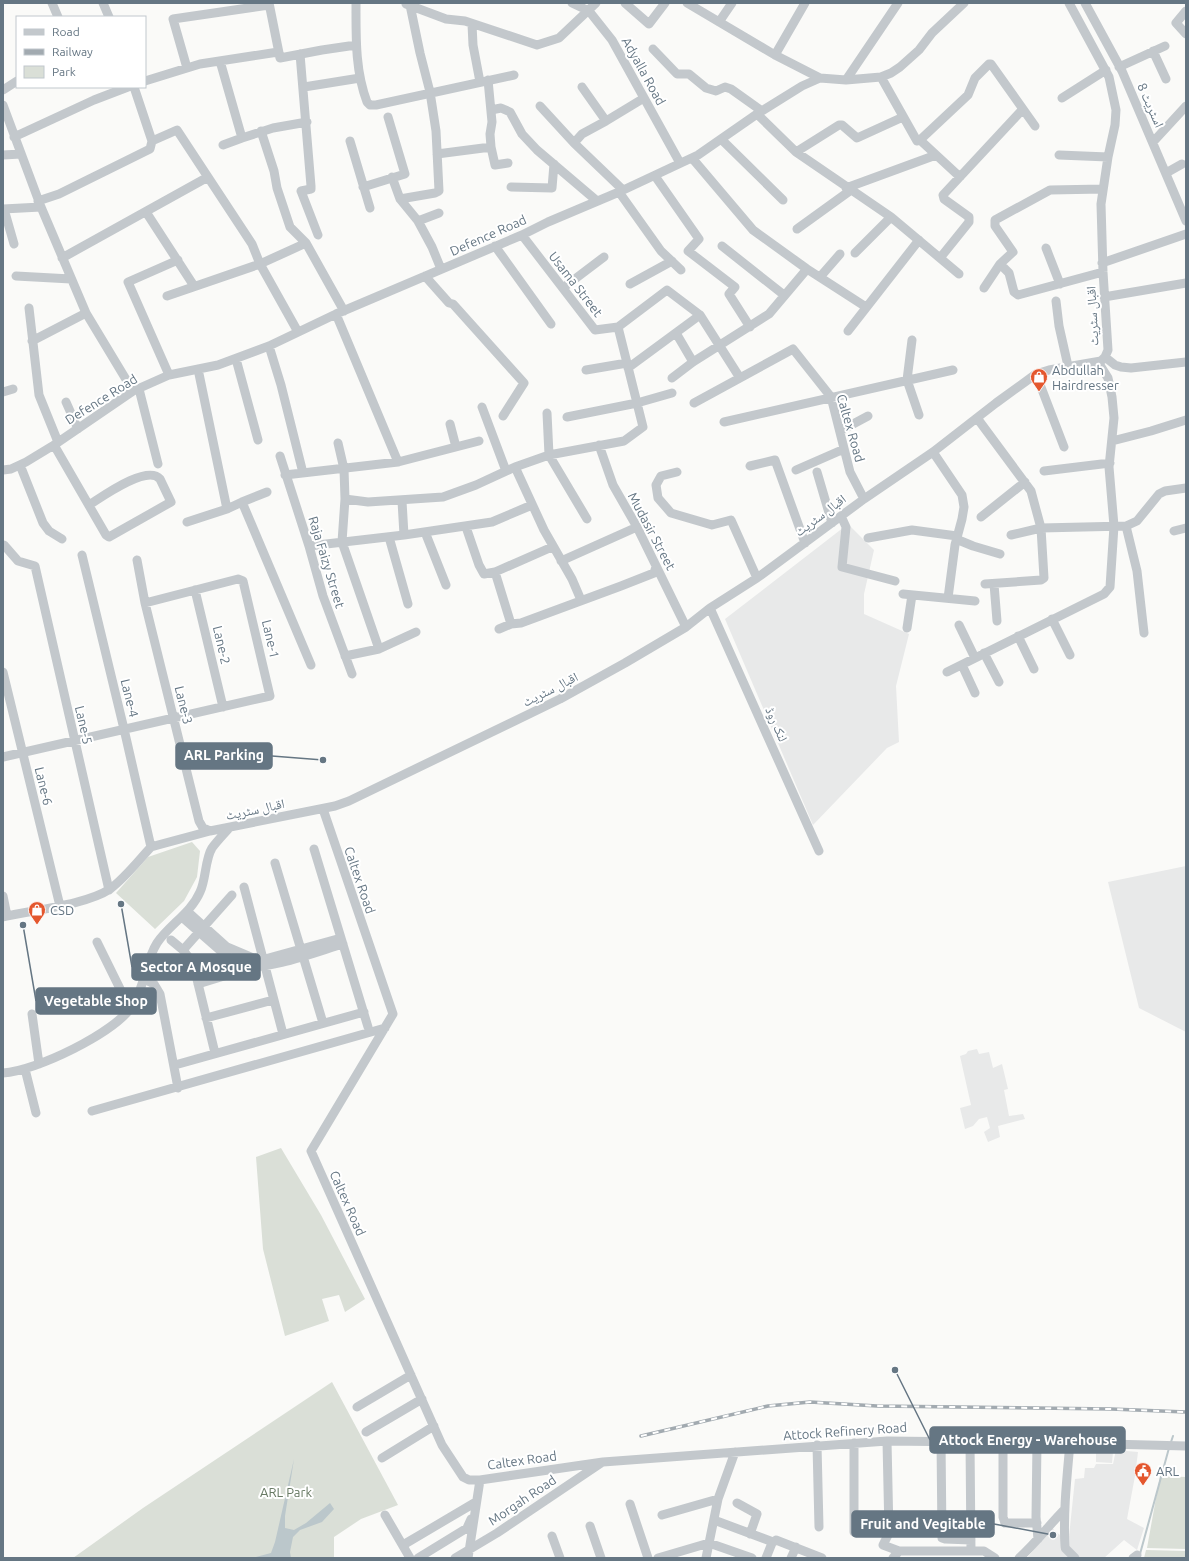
<svg xmlns="http://www.w3.org/2000/svg" width="1189" height="1561" font-family="Ubuntu,'Noto Naskh Arabic',sans-serif">
<rect width="100%" height="100%" fill="#fafaf8"/>
<!-- built -->
<path fill="#e8e9e9" d="M848 524 874 550 864 594V614L909 634 896 686 899 742 887 748 813 825 725 619Z
M1186 866V1032L1139 1008 1108 882Z
M977 1049 979 1054 989 1052 993 1068 1002 1064 1008 1089 1004 1090 1009 1116 1023 1114 1025 1119 998 1126 1000 1137 988 1142 984 1132 990 1128 987 1117 979 1119 973 1126 965 1129 960 1108 971 1105 960 1056 966 1054 968 1051Z
M1116 1450 1138 1452 1135 1476 1127 1519 1144 1528 1137 1550 1124 1540 1104 1558H1080L1068 1546 1075 1479 1084 1478 1085 1468H1094L1096 1464H1113Z
M1096 1451 1113 1452 1112 1463 1096 1462Z
M1052 1528 1061 1536 1060 1549 1069 1558H1027Z"/>
<!-- green -->
<path fill="#dadfd7" d="M192 842 200 851 197 877 184 901 155 929 116 893 148 857Z
M281 1148 321 1215 365 1299 345 1312 339 1295 322 1299 329 1321 285 1336 263 1249 256 1157Z
M332 1382 398 1505 361 1519 334 1537V1558H73L143 1508Z
M1160 1476 1186 1477V1549L1147 1548Z
M1146 1550 1186 1551V1558H1144Z"/>
<!-- water -->
<path fill="#bbc7cb" d="M294 1459 285 1516V1528L294 1530 306 1523 330 1503 334 1509 322 1522 300 1530 293 1537 290 1552 291 1558H252L271 1553 275 1542Z"/>
<g fill="none" stroke-linecap="round" stroke-linejoin="round">
<!-- stream -->
<path stroke="#bbc7cb" stroke-width="2" d="M1171 1442 1173 1436
M1140 1554 1169 1448"/>
<!-- minor -->
<path stroke="#c3c8cc" stroke-width="9" d="M52 3 58 17
M103 3 109 17
M269 3 280 58 322 50 356 45
M356 3C356 37 355 70 367 102L370 105H376L514 75
M572 3 589 11 612 40 680 163
M625 3 649 24 665 3
M687 3 775 55 820 78
M1085 3 1122 71 1186 221
M406 4 446 19 465 21 537 45 559 38 596 3
M1186 11 1176 23 1186 34
M719 22 732 3
M472 24 473 45 480 82
M653 49 677 74H689L706 88 716 91 725 87 731 89 762 111
M1153 51 1166 79
M300 54 311 186V189L301 191 318 235
M775 55 805 3
M220 61 242 138 223 145
M1119 67 1165 46
M187 68 173 19 269 5
M881 77 917 141 920 140 968 95 975 78 989 64H991L1035 126
M488 80 492 122 490 134 491 147 495 165 508 163
M846 80 898 3
M145 81 200 64 278 52
M304 87 360 78
M582 87 606 121 644 98
M3 90 17 81
M1062 98 1106 70
M3 105 41 207 86 313 133 391
M540 106 574 143 582 134 606 121
M491 110 501 108 510 112 522 134 537 150 597 201
M757 114 796 152 891 217 959 274
M261 131 274 171 277 188 290 227 306 243 344 311
M14 137 94 100 128 87
M242 138 273 128 307 122
M721 139 783 200
M920 140 960 177
M152 141 177 130 252 244 260 264 298 332
M350 141 370 208
M1153 142 1186 106
M574 143 623 190
M796 152 839 125H842L857 138 903 117
M437 154 491 147
M3 155 21 154
M1059 155 1108 157
M692 158 753 230 807 269 866 307
M1166 173 1182 164
M655 176 699 239 688 251 735 287 729 294 750 327
M392 177 400 199 418 221 432 247 441 269
M363 187 405 174 388 117
M511 187 552 188 554 164
M846 188 936 155
M619 192 661 251 681 270
M400 199 435 193 439 191 436 131 430 92 420 53 410 5
M38 201 59 194 150 149 152 141 134 87
M3 209 41 207
M4 209 14 244
M146 212 194 286
M418 221 439 213
M797 229 851 190
M522 235 595 330 618 327 667 290 700 315 740 378
M495 246 551 324
M722 246 784 295
M1046 248 1060 284
M855 253 891 217
M62 258 208 177
M940 258 969 222V217L944 199 943 195 1023 109
M1102 263 1186 234
M1000 264 1013 252 995 226V220L1050 190 1103 189
M16 276 71 279
M425 276 449 303 453 304 524 383 503 416
M820 277 840 254
M630 284 672 261
M563 288 604 257
M984 288 1000 264 1009 273 1014 292 1018 295 1103 272
M167 296 260 264 306 243
M1104 297 1186 283
M1056 301 1059 326 1068 366
M29 308 39 395 58 442
M336 314 398 462
M848 331 919 240
M676 333 693 362
M912 340 907 380 919 415
M32 341 86 313
M269 346 281 385 303 473
M1105 357 1115 365 1121 367 1131 368 1186 362
M236 359 258 440
M628 368 700 315
M586 370 627 363
M1036 374 1064 447
M169 375 128 282 178 260
M672 378 693 362 769 314 807 269
M139 389 158 464
M3 392 13 389
M66 402 78 429
M694 403 793 349 831 397 850 472 864 499
M482 407 506 471
M547 413 549 455 587 519
M567 417 637 403 672 393
M977 418 1031 491 1041 528 1044 578 1041 580 985 584
M724 422 953 370
M450 424 456 447
M840 431 868 416
M1112 441 1151 431 1186 420
M338 443 344 469 345 499 342 542 379 649
M54 445 106 535 109 537 171 502 160 479C147 464 102 497 89 505
M599 445 613 485 637 527 686 627
M933 452 962 495 964 507 962 519 955 545 948 598
M280 456 309 546 323 596 352 674
M20 465 43 523 49 531 62 539
M750 466 775 460 805 543
M515 467 544 530 572 579 581 600
M3 470 11 469 26 462 54 445 133 391 169 375 218 365 269 346 336 314 522 235 548 222 619 192 698 155 757 114 802 86 820 78 846 80 881 77 891 73 900 67 919 50 932 33 964 3
M796 470 844 449
M1044 471 1110 463
M677 472 661 476 656 485 658 498 671 513 712 525 731 520 757 578
M817 472 832 523
M285 475 398 462 479 441
M345 499 368 502 443 497 476 485 515 467 549 455 624 441 643 427 618 327
M402 501 404 535
M242 502 311 665
M227 509 242 502 267 492
M841 516 846 527 842 567 895 581
M981 517 1025 482
M187 522 227 509 198 369
M1126 526 1137 571 1144 633
M466 527 479 565 484 574 495 572 552 547
M1174 531 1186 528
M425 532 446 585
M1011 535 1041 528 1126 526 1137 521 1159 494 1165 491 1186 488
M389 537 408 604
M868 538 912 530 957 536
M956 539 973 546 1000 554
M3 545H4L18 561 35 566 109 890
M309 546 404 535 492 522 532 505
M82 555 124 729 151 847
M561 561 637 527
M495 572 511 624 521 623 621 586 654 573 656 567
M994 584 997 621
M195 590 223 707
M903 594 975 601
M145 603 199 821 203 828 210 831
M710 608 819 851
M1052 619 1070 655
M959 625 975 658
M907 628 912 595
M499 629 511 624
M1018 636 1034 669
M984 653 999 682
M345 656 379 649 416 632
M962 665 975 693
M3 672 60 906
M947 672 1098 597 1104 594 1110 587 1114 526 1109 467 1114 418 1112 397 1108 378 1098 362
M3 757 270 696 243 581 238 579 145 603 137 560
M323 809 393 1014 311 1151 442 1445 463 1477 469 1480H480L603 1462 887 1441 1070 1443 1186 1446
M314 849 368 1027
M275 863 323 1023
M244 887 283 1034
M3 896 7 916
M187 911 227 947 253 958 265 959 341 938
M3 917C32 910 86 905 110 889 125 878 138 861 151 847L158 845 210 831 335 806 349 801 560 699 625 663 686 627 710 608 757 578 864 499 933 452 996 403 1036 374 1049 370 1101 361 1105 357 1108 350 1103 272 1101 204 1108 157 1115 125 1116 110 1109 77 1069 3
M182 917 230 959C235 962 239 964 244 966 267 971 319 951 343 944
M171 940 183 950 193 963 215 1053
M97 942 130 1009
M183 950 232 895
M144 979 154 984 160 994 178 1088
M198 984 250 968
M32 1014 39 1064
M206 1018 273 1000
M175 1065 364 1012
M25 1069 36 1113
M3 1073C36 1071 115 1033 133 1005 145 986 145 962 157 943 169 925 191 913 200 892 206 880 205 859 212 848 217 841 224 834 230 827
M92 1111 385 1028
M357 1407 411 1375
M366 1432 422 1399
M941 1440 942 1538 945 1539 971 1540
M887 1441 889 1533 883 1545 899 1551
M970 1441 971 1551
M1003 1441V1517L1005 1523H1037
M1037 1442 1036 1517 1038 1539
M854 1443V1532
M1070 1443C1067 1477 1063 1512 1065 1548L1075 1558
M817 1445 819 1527
M382 1458 434 1426
M737 1503 757 1514 750 1534
M630 1504 648 1558
M385 1515 410 1558
M662 1515 718 1499
M714 1520 773 1542
M590 1526 601 1558
M552 1536 560 1558
M403 1545 476 1502
M418 1558 467 1528 471 1519
M455 1558 497 1533 601 1463
M468 1558 480 1480
M658 1558 709 1543 752 1558
M706 1558 718 1499 735 1452
M766 1558 772 1543 776 1540 822 1558
M791 1558 796 1547
M893 1558 899 1551H984L995 1558
M1019 1558C1036 1543 1049 1525 1065 1509
M1133 1558 1137 1555"/>
<!-- rail casing -->
<g stroke="#a2aab0" stroke-width="3.5">
<path id="rail" d="M641 1436 768 1406 810 1402 877 1406 1111 1409 1186 1412"/>
</g>
<!-- rail -->
<use href="#rail" stroke="#fff" stroke-width="2" stroke-dasharray="6" stroke-linecap="butt"/>
</g>
<!-- icons -->
<defs>
<g id="shop-pin" transform="scale(0.9)"><path d="M0 17L-7.5 6A9.5 9.5 0 1 1 7.5 6Z" fill="#e4572e" stroke="#fff"/><path d="M-5-2.5h2.3a2.7 3.5 0 0 1 5.4 0H5L5.5 6h-11ZM-1.5-2.5h3a1.5 2.3 0 0 0-3 0Z" fill="#fff"/></g>
<g id="civic-pin" transform="scale(0.9)"><path d="M0 17L-7.5 6A9.5 9.5 0 1 1 7.5 6Z" fill="#e4572e" stroke="#fff"/><path d="M-.6-6.5H3V-4.5H.6V-3L4-1V1h2V6H-6V1h2V-1L-.6-3ZM-1.2 2.5V6h2.4V2.5Z" fill="#fff"/></g>
</defs>
<g fill-rule="evenodd">
<use href="#shop-pin" x="1039" y="377"/>
<use href="#shop-pin" x="37" y="910"/>
<use href="#civic-pin" x="1143" y="1471"/>
</g>
<g text-anchor="middle" dominant-baseline="central" stroke-width="4" stroke-linejoin="round" paint-order="stroke">
<!-- street labels -->
<g font-size="13" fill="#657683" stroke="#fff">
<text transform="translate(644 71) rotate(61)">Adyalla Road</text>
<text transform="translate(1151 105) rotate(66)">اسٹریٹ 8</text>
<text transform="translate(488 235) rotate(-24)">Defence Road</text>
<text transform="translate(576 284) rotate(52)">Usama Street</text>
<text transform="translate(1092 316) rotate(-93)">اقبال سٹریٹ</text>
<text transform="translate(101 399) rotate(-32)">Defence Road</text>
<text transform="translate(851 428) rotate(74)">Caltex Road</text>
<text transform="translate(820 515) rotate(-37)">اقبال سٹریٹ</text>
<text transform="translate(652 531) rotate(62)">Mudasir Street</text>
<text transform="translate(327 562) rotate(73)">Raja Faizy Street</text>
<text transform="translate(271 639) rotate(77)">Lane-1</text>
<text transform="translate(222 645) rotate(77)">Lane-2</text>
<text transform="translate(550 689) rotate(-27)">اقبال سٹریٹ</text>
<text transform="translate(130 698) rotate(76)">Lane-4</text>
<text transform="translate(184 705) rotate(76)">Lane-3</text>
<text transform="translate(777 724) rotate(66)">لنک روڈ</text>
<text transform="translate(84 725) rotate(77)">Lane-5</text>
<text transform="translate(44 786) rotate(76)">Lane-6</text>
<text transform="translate(255 809) rotate(-12)">اقبال سٹریٹ</text>
<text transform="translate(360 880) rotate(71)">Caltex Road</text>
<text transform="translate(348 1203) rotate(66)">Caltex Road</text>
<text transform="translate(845 1431) rotate(-4)">Attock Refinery Road</text>
<text transform="translate(522 1460) rotate(-8)">Caltex Road</text>
<text transform="translate(522 1500) rotate(-34)">Morgah Road</text>
</g>
<!-- poi labels -->
<g font-size="13" fill="#657683" stroke="#fff" text-anchor="start">
<text x="1052" y="370">Abdullah<tspan x="1052" dy="15">Hairdresser</tspan></text>
<text x="50" y="910">CSD</text>
<text x="1156" y="1471">ARL</text>
</g>
<!-- park labels -->
<g font-size="13" fill="#687a64" stroke="#fff">
<text x="286" y="1492">ARL Park</text>
</g>
</g>
<!-- callouts -->
<path fill="none" stroke="#657683" stroke-width="1.5" d="M323 760L272 756M121 904L132 967M23 925L36 1001M895 1370L930 1440M1053 1535L994 1524"/>
<g fill="#657683" stroke="#fff" stroke-width="1.5">
<circle cx="323" cy="760" r="4"/>
<circle cx="121" cy="904" r="4"/>
<circle cx="23" cy="925" r="4"/>
<circle cx="895" cy="1370" r="4"/>
<circle cx="1053" cy="1535" r="4"/>
</g>
<g fill="#657683" stroke="#657683" stroke-width="1.5">
<rect x="176" y="743" width="96" height="26" rx="4"/>
<rect x="132" y="954" width="128" height="26" rx="4"/>
<rect x="36" y="988" width="120" height="26" rx="4"/>
<rect x="930" y="1427" width="195" height="26" rx="4"/>
<rect x="852" y="1511" width="142" height="26" rx="4"/>
</g>
<g font-size="14" text-anchor="middle" font-weight="bold" fill="#fff">
<text x="224" y="760">ARL Parking</text>
<text x="196" y="972">Sector A Mosque</text>
<text x="96" y="1006">Vegetable Shop</text>
<text x="1028" y="1445">Attock Energy - Warehouse</text>
<text x="923" y="1529">Fruit and Vegitable</text>
</g>
<!-- border -->
<rect width="1189" height="1561" fill="none" stroke="#657683" stroke-width="8"/>
<!-- legend -->
<rect x="16" y="16" width="130" height="72" fill="#ffffff" stroke="#c1c8cd"/>
<rect x="24" y="29" width="20" height="6" fill="#c3c8cc" stroke="#c1c8cd"/>
<text x="52" y="36" font-size="12" fill="#657683">Road</text>
<rect x="24" y="49" width="20" height="6" fill="#a2aab0" stroke="#c1c8cd"/>
<text x="52" y="56" font-size="12" fill="#657683">Railway</text>
<rect x="24" y="66" width="20" height="12" fill="#dadfd7" stroke="#c1c8cd"/>
<text x="52" y="76" font-size="12" fill="#657683">Park</text>
</svg>
